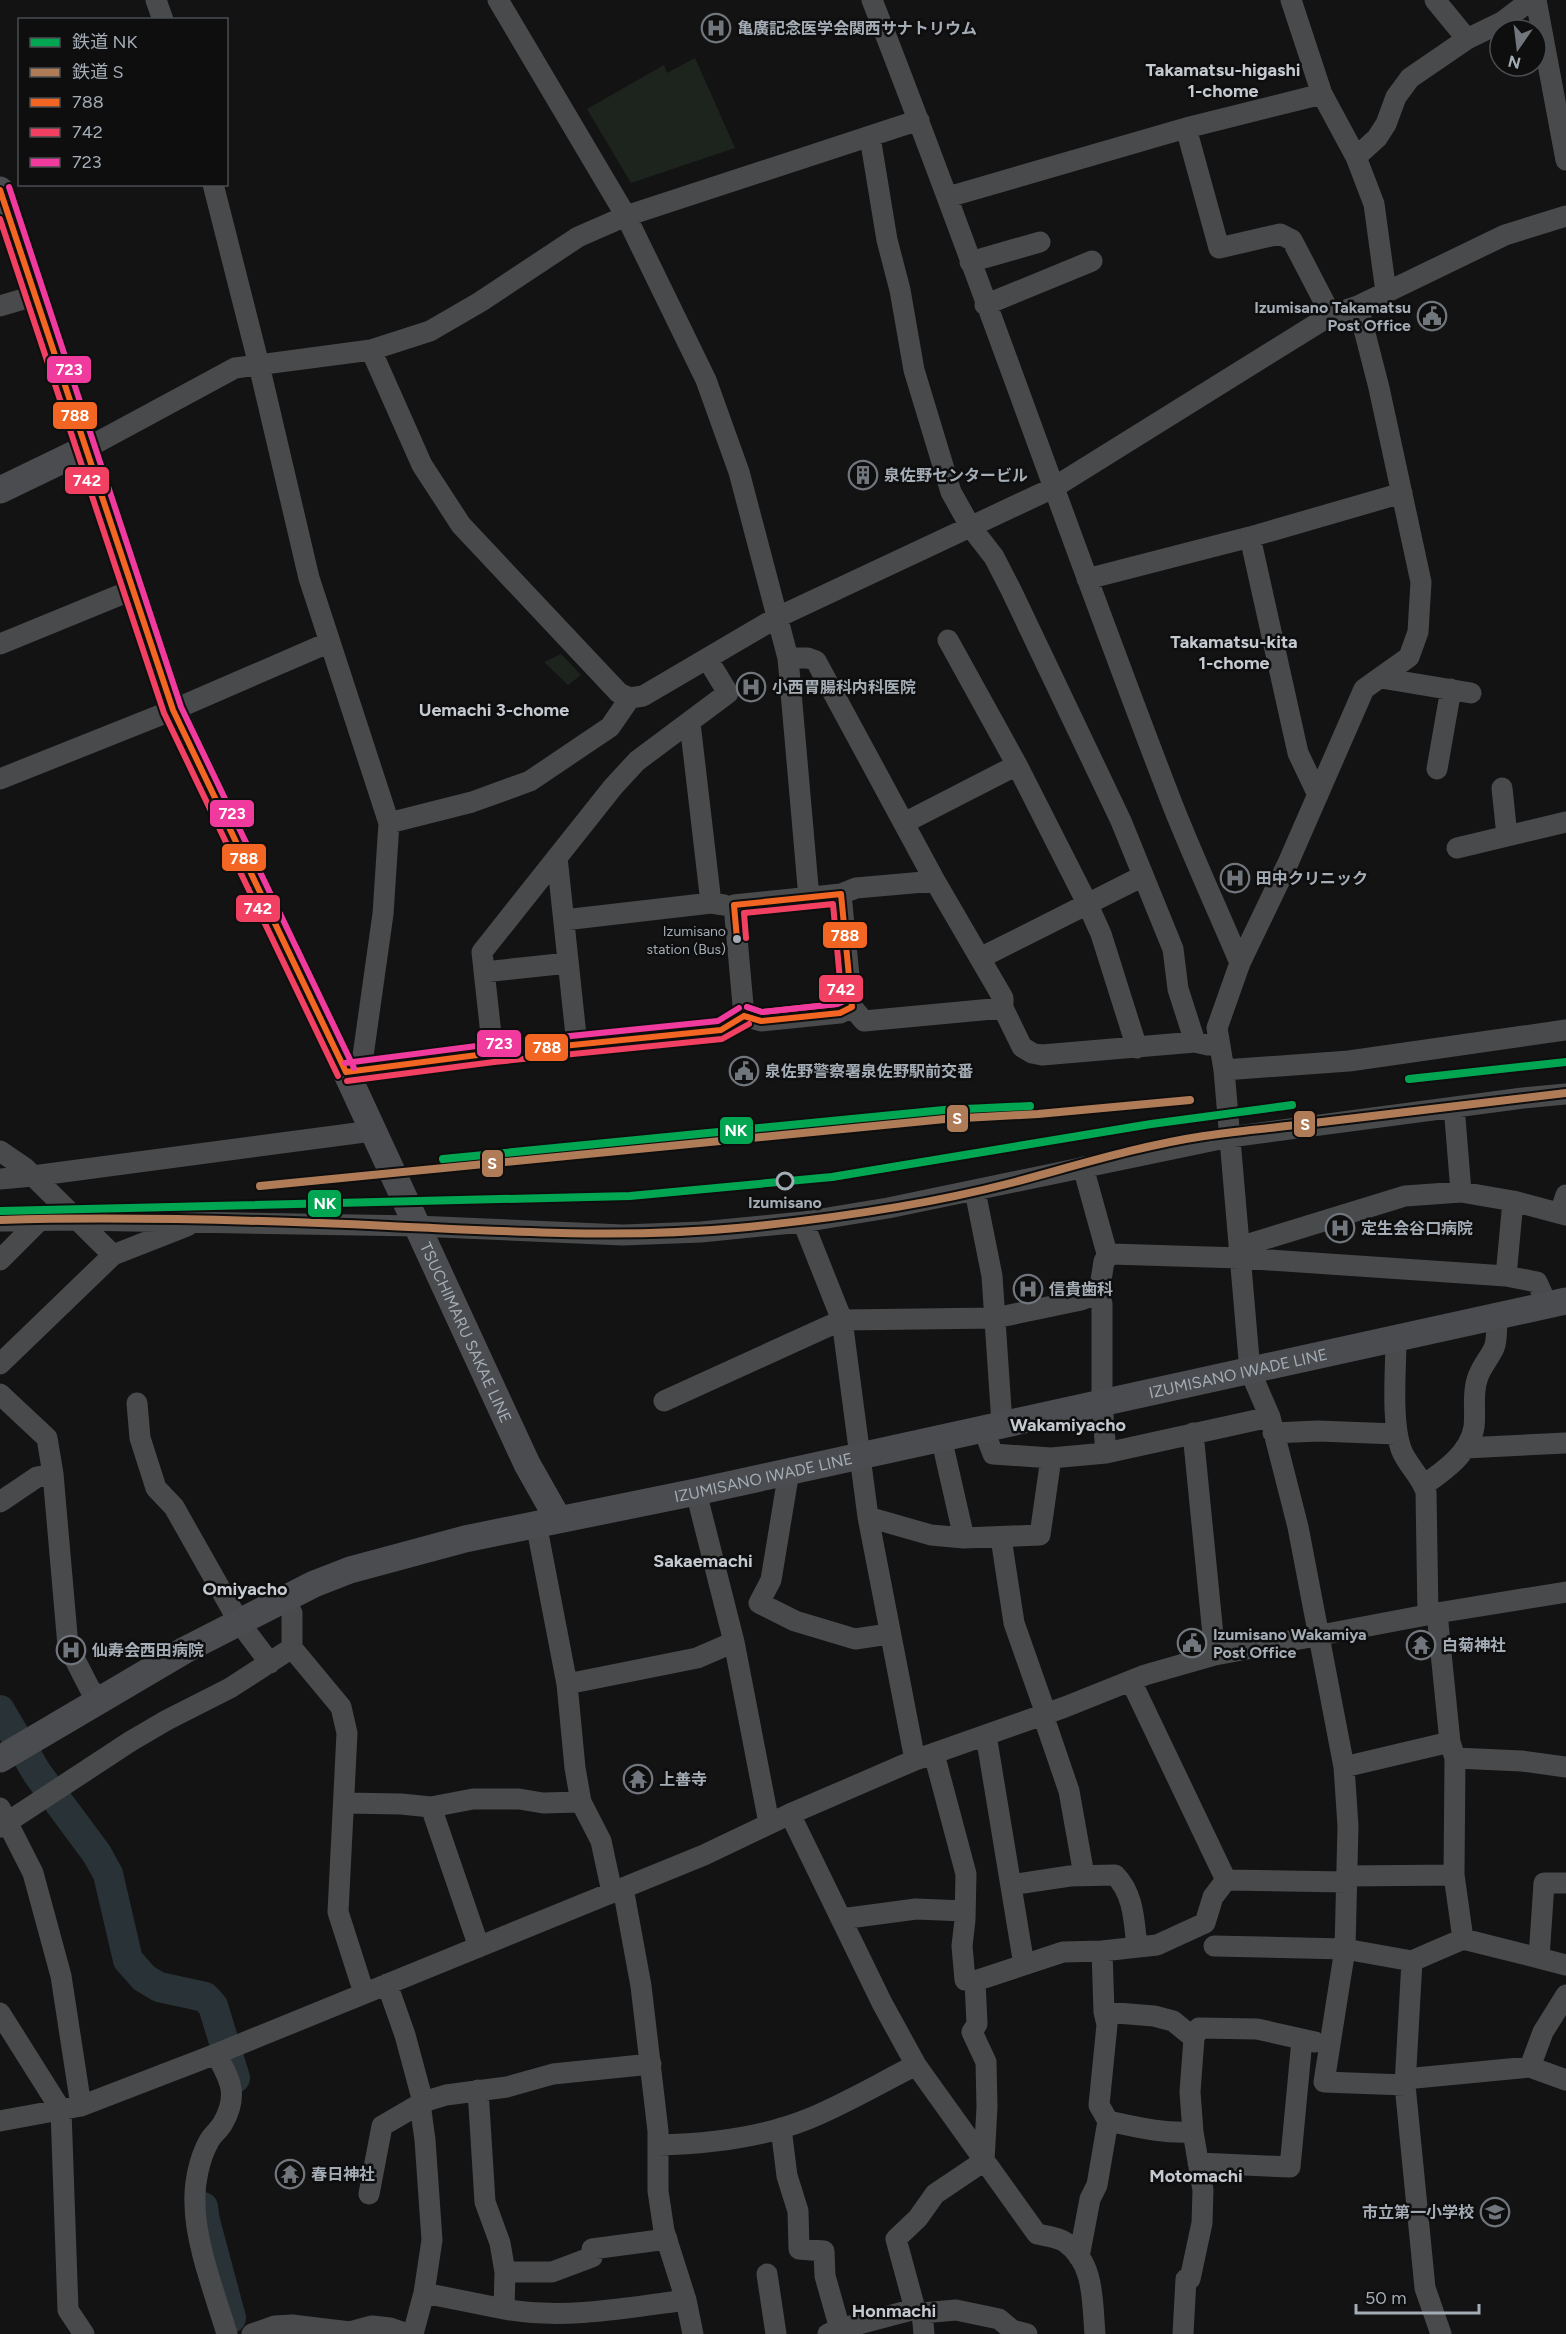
<svg xmlns="http://www.w3.org/2000/svg" width="1566" height="2334" font-family="Figtree,'Noto Sans JP',sans-serif">
<rect width="100%" height="100%" fill="#131314"/>
<!-- green -->
<path fill="#1d241e" d="M695 58 735 148 631 183 587 109 664 65 667 73Z
M561 654 581 675 568 685 544 662Z"/>
<g fill="none" stroke-linecap="round" stroke-linejoin="round">
<!-- river -->
<path stroke="#293337" stroke-width="30" d="M0 1710 37 1773 97 1854 108 1874 128 1960 144 1978 159 1987 205 1997 213 2006 235 2078
M203 2207 205 2221 231 2318"/>
<!-- minor -->
<path stroke="#484a4c" stroke-width="21" d="M156 0 163 20
M498 0 626 216 706 380 739 472 788 658 809 898
M872 0C977 267 1069 538 1173 806 1194 859 1218 911 1240 963
M1291 0 1322 94
M1435 0 1467 39
M1536 0 1566 160
M1186 128 1219 248 1280 234 1292 240 1331 315
M870 137 887 240 900 290 914 370 951 492 970 526 994 557 1011 590 1121 821 1173 949 1178 989 1195 1042
M1356 157 1377 138 1386 124 1396 97 1410 78 1467 39 1502 22 1531 0
M213 184 259 365 309 578 389 823 383 914 361 1070
M948 197 1186 128 1322 94 1356 157 1374 204 1386 292
M970 262 1040 242
M985 305 1092 261
M0 306 34 296
M1358 306 1379 388 1421 582 1418 632 1409 657 1364 689 1288 863 1240 963 1217 1028 1224 1070 1250 1371 1270 1417 1298 1527 1344 1767 1348 1826 1345 1949 1324 2082 1405 2085
M371 350 422 465 461 525 619 693 630 698 643 696 776 618 1053 488 1331 315 1358 306 1505 235 1566 216
M85 449 235 368 371 350 430 331 480 302 578 237 626 216 919 120
M1250 537 1298 753 1318 795
M1087 579 1250 537 1402 493
M948 640 1017 765 1088 905 1101 934 1137 1048
M0 644 132 590
M788 658H808L816 661 935 881 1003 998V1008L1022 1047 1032 1053 1042 1055 1195 1042 1208 1045
M1381 678 1471 693
M690 723 711 903
M1437 769 1451 689
M0 779 173 710 330 642
M1502 788 1507 836
M389 823 472 802 530 781 610 727 630 698
M904 823 1017 765
M1457 848 1566 822
M557 857 577 1045
M841 894 852 1007 864 1021 1003 1008
M564 920 711 903 724 905
M980 958 1143 876
M484 972 568 963
M744 1016 734 905 841 894 856 888 935 881
M744 1016 761 1021 840 1013 852 1007
M493 1053 482 952 613 787 637 761 728 693 708 660
M1224 1070 1349 1061 1566 1030
M349 1072 493 1053 721 1030 744 1016
M1455 1118 1461 1192
M0 1151 25 1168 113 1255 187 1226
M1083 1167 1108 1257
M0 1179 33 1176 372 1131
M975 1191 992 1276 1002 1424
M1560 1213 1566 1195
M0 1221 77 1220 416 1226 623 1235 701 1232 803 1222 888 1208 1230 1137 1523 1098 1566 1094
M803 1222 842 1320 868 1517 915 1760
M1239 1247 1405 1196 1461 1192 1513 1201 1566 1215
M0 1260 40 1220
M1506 1276 1513 1201
M1099 1293 1102 1304V1403L1106 1453
M1396 1338C1396 1370 1391 1420 1401 1449 1407 1465 1421 1476 1426 1492L1428 1615
M0 1364 113 1255
M0 1394 47 1438 53 1474 68 1646 90 1689 102 1700
M664 1401 842 1320 995 1318 1081 1300 1099 1293 1104 1261 1111 1254 1240 1258 1506 1276 1537 1282 1547 1304
M137 1403 140 1438 156 1488 174 1507 239 1622 270 1663
M983 1428 993 1454 1051 1458 1106 1453 1270 1417
M1193 1433 1215 1655
M1273 1433 1318 1431 1396 1434
M941 1437 964 1538
M1465 1448 1566 1443
M789 1471 771 1580 759 1603 795 1621 855 1639 889 1634
M1424 1485C1444 1471 1470 1453 1474 1427 1476 1411 1472 1396 1477 1380 1480 1368 1489 1359 1494 1348 1498 1339 1496 1325 1497 1315
M696 1492 734 1642 769 1823
M0 1502 37 1477 53 1474
M868 1517 931 1535 964 1538 1040 1535 1051 1458
M536 1523 567 1684 575 1768 581 1802 601 1841 612 1892
M1001 1538 1014 1623 1046 1714
M283 1601 292 1613V1648L341 1707 347 1733 338 1912 364 1993
M1437 1613 1450 1742 1455 1758
M1131 1681 1226 1880 1346 1882
M567 1684 697 1658 734 1642
M1043 1715 1069 1791 1084 1875
M986 1735 1024 1965
M934 1754 966 1874 965 1920 962 1946 965 1980 975 1981
M1344 1767 1450 1742
M345 1803 401 1804 431 1807 473 1799H519L543 1803 581 1802
M431 1807 479 1947
M0 1808 33 1873 61 1976 81 2106
M790 1814 882 2003 916 2065 1037 2234C1046 2236 1058 2237 1065 2242 1095 2263 1092 2301 1095 2334
M0 1827 131 1741 167 1720 230 1688 292 1648
M1454 1875 1455 1758 1522 1761 1566 1767
M1346 1876 1454 1875 1463 1939
M1566 1883H1544L1539 1958 1566 1965
M1011 1885 1070 1876 1115 1875C1134 1894 1134 1921 1137 1947
M623 1888 641 1986 658 2131V2191L664 2231 686 2300 693 2334
M841 1919 916 1909 965 1911
M1214 1946 1345 1949 1412 1961 1463 1939 1539 1958
M1102 1951 1104 2012 1154 2016 1173 2021 1194 2038 1190 2092 1193 2132 1203 2190 1202 2223 1190 2279
M1412 1961 1405 2085 1425 2288 1441 2334
M387 1984 405 2035 423 2102 421 2111 425 2140 432 2240 424 2293 413 2334
M0 2013 61 2110 68 2310 84 2334
M1194 2038 1199 2028 1257 2029 1315 2042
M216 2054C230 2079 239 2095 223 2123 219 2130 213 2134 209 2141 199 2159 194 2184 195 2204 195 2243 216 2297 227 2334
M1530 2067 1543 2032 1566 1995
M1405 2079 1530 2067 1566 2080
M0 2121 81 2106 216 2054 704 1855 790 1814 915 1760 1065 1707 1145 1675 1215 1655 1437 1613 1566 1592
M1108 2121C1136 2127 1164 2134 1193 2132
M781 2128 787 2176 798 2211 799 2249 824 2251 825 2276 840 2329
M658 2145C709 2144 761 2138 808 2119 845 2104 880 2083 916 2065
M1198 2163 1290 2167 1302 2040
M369 2194 382 2126 423 2102 446 2095 507 2087 553 2074 651 2064
M1079 2257 1090 2199 1097 2185 1108 2121 1099 2105 1107 2025 1104 2012
M505 2272H552L592 2257V2249L667 2239
M767 2274 776 2334
M424 2293 504 2309 505 2272 500 2243 485 2202 478 2090
M504 2309C563 2320 627 2308 686 2300
M922 2313 924 2334
M252 2334 275 2326 292 2325 350 2332 372 2326 390 2328 407 2334
M828 2334 840 2329 915 2309
M1027 2334 1012 2330 999 2319 956 2310 922 2313 915 2309 896 2239 918 2218 935 2194 984 2161 987 2107 986 2062 972 2032 977 2024 975 1981 1063 1952 1102 1951 1157 1945 1205 1923 1213 1897 1226 1880
M1183 2334 1186 2279"/>
<!-- major -->
<g stroke="#4a4c4f" stroke-width="27">
<path id="s1" d="M0 190 173 710 346 1072 527 1464 558 1519"/>
<path d="M0 490 85 449"/>
<path id="s2" d="M0 1759 185 1650 314 1584 350 1570 465 1539 696 1492 1566 1301"/>
</g>
<!-- bus-1 casing -->
<g stroke="#0e0e0f" stroke-width="10">
<path id="bus-1" d="M0 190 173 710 346 1072
M737 939 734 905 841 894 852 1007 840 1013 761 1021 744 1016
M346 1072 493 1053 721 1030 744 1016"/>
</g>
<!-- bus-2 casing -->
<g stroke="#0e0e0f" stroke-width="10">
<path id="bus-2" d="M0 219 164 713 338 1076
M746 938 744 913 833 904 842 1002 837 1004 762 1012 747 1007
M347 1081 494 1062 722 1039 749 1024"/>
</g>
<!-- bus-3 casing -->
<g stroke="#0e0e0f" stroke-width="10">
<path id="bus-3" d="M9 187 181 707 354 1068
M747 1007 762 1012 837 1004 848 999
M345 1063 492 1044 718 1021 739 1008"/>
</g>
<!-- bus-1 -->
<use href="#bus-1" stroke="#f26522" stroke-width="6"/>
<!-- bus-2 -->
<use href="#bus-2" stroke="#f24062" stroke-width="6"/>
<!-- bus-3 -->
<use href="#bus-3" stroke="#f13a9d" stroke-width="6"/>
<!-- rail-1 casing -->
<g stroke="#0e0e0f" stroke-width="12">
<path id="rail-1" d="M1409 1079 1566 1062
M443 1159 944 1110 1030 1106
M0 1211 630 1196 832 1177 1151 1124 1292 1105"/>
</g>
<!-- rail-2 casing -->
<g stroke="#0e0e0f" stroke-width="12">
<path id="rail-2" d="M260 1186 945 1119 1038 1114 1190 1100
M0 1220C129 1216 260 1220 389 1226 505 1231 621 1239 737 1228 829 1219 922 1206 1011 1183 1075 1166 1138 1146 1204 1136 1243 1130 1283 1127 1322 1122 1403 1112 1485 1103 1566 1093"/>
</g>
<!-- rail-1 -->
<use href="#rail-1" stroke="#00a651" stroke-width="8"/>
<!-- rail-2 -->
<use href="#rail-2" stroke="#b07c57" stroke-width="8"/>
</g>
<!-- icons -->
<defs>
<g id="hospital-ring" transform="scale(1.5)"><circle r="9.5" fill="#0e0e0f" stroke="#71767d" stroke-width="1.5"/><path d="M-5-5h3v3.5h4V-5h3V5h-3V1.5h-4V5h-3Z" fill="#71767d"/></g>
<g id="civic-ring" transform="scale(1.5)"><circle r="9.5" fill="#0e0e0f" stroke="#71767d" stroke-width="1.5"/><path d="M-.6-6.5H3V-4.5H.6V-3L4-1V1h2V6H-6V1h2V-1L-.6-3ZM-1.2 2.5V6h2.4V2.5Z" fill="#71767d"/></g>
<g id="building-ring" transform="scale(1.5)"><circle r="9.5" fill="#0e0e0f" stroke="#71767d" stroke-width="1.5"/><path d="M-4-6H4V6H1V3H-1V6H-4ZM-2.5-4.3h1.7v1.8h-1.7ZM.8-4.3h1.7v1.8H.8ZM-2.5-1h1.7V.8h-1.7ZM.8-1h1.7V.8H.8Z" fill="#71767d"/></g>
<g id="temple-ring" transform="scale(1.5)"><circle r="9.5" fill="#0e0e0f" stroke="#71767d" stroke-width="1.5"/><path d="M0-6L5-2H3V0L6.5 2.5H4V6H1.5V3h-3V6H-4V2.5H-6.5L-3 0V-2H-5Z" fill="#71767d"/></g>
<g id="school-ring" transform="scale(1.5)"><circle r="9.5" fill="#0e0e0f" stroke="#71767d" stroke-width="1.5"/><path d="M0-5L7-2L0 1L-7-2ZM-4 1L0 2.5L4 1V4Q0 6-4 4Z" fill="#71767d"/></g>
</defs>
<g fill-rule="evenodd">
<use href="#hospital-ring" x="716" y="28"/>
<use href="#civic-ring" x="1432" y="316"/>
<use href="#building-ring" x="863" y="475"/>
<use href="#hospital-ring" x="751" y="687"/>
<use href="#hospital-ring" x="1235" y="878"/>
<use href="#civic-ring" x="744" y="1071"/>
<use href="#hospital-ring" x="1340" y="1228"/>
<use href="#hospital-ring" x="1028" y="1289"/>
<use href="#civic-ring" x="1192" y="1643"/>
<use href="#temple-ring" x="1421" y="1645"/>
<use href="#hospital-ring" x="71" y="1650"/>
<use href="#temple-ring" x="638" y="1779"/>
<use href="#temple-ring" x="290" y="2174"/>
<use href="#school-ring" x="1495" y="2212"/>
</g>
<!-- markers -->
<circle fill="#a4acb5" stroke="#0e0e0f" stroke-width="2" cx="737" cy="939" r="5"/>
<circle fill="#0e0e0f" stroke="#a4acb5" stroke-width="3" cx="785" cy="1181" r="8"/>
<g text-anchor="middle" dominant-baseline="central" stroke-width="5" stroke-linejoin="round" paint-order="stroke">
<!-- bus labels -->
<g font-size="14" fill="#a4acb5" stroke="#0e0e0f" text-anchor="end">
<text x="726" y="931">Izumisano<tspan x="726" dy="18">station (Bus)</tspan></text>
</g>
<!-- poi labels -->
<g font-size="16" font-weight="bold" fill="#a4acb5" stroke="#0e0e0f" text-anchor="start">
<text x="737" y="28">亀廣記念医学会関西サナトリウム</text>
<text x="1411" y="307" text-anchor="end">Izumisano Takamatsu<tspan x="1411" dy="18">Post Office</tspan></text>
<text x="884" y="475">泉佐野センタービル</text>
<text x="772" y="687">小西胃腸科内科医院</text>
<text x="1256" y="878">田中クリニック</text>
<text x="765" y="1071">泉佐野警察署泉佐野駅前交番</text>
<text x="1361" y="1228">定生会谷口病院</text>
<text x="1049" y="1289">信貴歯科</text>
<text x="1213" y="1634">Izumisano Wakamiya<tspan x="1213" dy="18">Post Office</tspan></text>
<text x="1442" y="1645">白菊神社</text>
<text x="92" y="1650">仙寿会西田病院</text>
<text x="659" y="1779">上善寺</text>
<text x="311" y="2174">春日神社</text>
<text x="1474" y="2212" text-anchor="end">市立第一小学校</text>
</g>
<!-- stop labels -->
<g font-size="16" font-weight="bold" fill="#a4acb5" stroke="#0e0e0f">
<text x="785" y="1202">Izumisano</text>
</g>
<!-- street labels -->
<g font-size="16" fill="#a4acb5" stroke="#0e0e0f">
<text stroke="none"><textPath href="#s1" startOffset="1236">TSUCHIMARU SAKAE LINE</textPath></text>
<text stroke="none"><textPath href="#s2" startOffset="1308">IZUMISANO IWADE LINE</textPath></text>
<text stroke="none"><textPath href="#s2" startOffset="822">IZUMISANO IWADE LINE</textPath></text>
</g>
<!-- neighbourhood labels -->
<g font-size="18" font-weight="bold" fill="#c5cad1" stroke="#0e0e0f">
<text x="1223" y="70">Takamatsu-higashi<tspan x="1223" dy="21">1-chome</tspan></text>
<text x="1234" y="642">Takamatsu-kita<tspan x="1234" dy="21">1-chome</tspan></text>
<text x="494" y="710">Uemachi 3-chome</text>
<text x="1068" y="1425">Wakamiyacho</text>
<text x="703" y="1561">Sakaemachi</text>
<text x="245" y="1589">Omiyacho</text>
<text x="1196" y="2176">Motomachi</text>
<text x="894" y="2311">Honmachi</text>
</g>
</g>
<g stroke="#0e0e0f" stroke-width="2">
<rect x="46" y="355" width="46" height="29" rx="6" fill="#f13a9d"/>
<rect x="52" y="401" width="46" height="29" rx="6" fill="#f26522"/>
<rect x="64" y="466" width="46" height="29" rx="6" fill="#f24062"/>
<rect x="209" y="799" width="46" height="29" rx="6" fill="#f13a9d"/>
<rect x="221" y="843" width="46" height="29" rx="6" fill="#f26522"/>
<rect x="235" y="894" width="46" height="29" rx="6" fill="#f24062"/>
<rect x="822" y="921" width="46" height="28" rx="6" fill="#f26522"/>
<rect x="818" y="974" width="46" height="29" rx="6" fill="#f24062"/>
<rect x="476" y="1029" width="46" height="29" rx="6" fill="#f13a9d"/>
<rect x="524" y="1033" width="45" height="29" rx="6" fill="#f26522"/>
<rect x="946" y="1104" width="23" height="29" rx="6" fill="#b07c57"/>
<rect x="1293" y="1110" width="23" height="28" rx="6" fill="#b07c57"/>
<rect x="719" y="1116" width="35" height="29" rx="6" fill="#00a651"/>
<rect x="481" y="1149" width="23" height="29" rx="6" fill="#b07c57"/>
<rect x="307" y="1189" width="35" height="29" rx="6" fill="#00a651"/>
</g>
<g font-size="16" text-anchor="middle" font-weight="bold" fill="#fff">
<text x="69" y="375">723</text>
<text x="75" y="421">788</text>
<text x="87" y="486">742</text>
<text x="232" y="819">723</text>
<text x="244" y="864">788</text>
<text x="258" y="914">742</text>
<text x="845" y="941">788</text>
<text x="841" y="995">742</text>
<text x="499" y="1049">723</text>
<text x="547" y="1053">788</text>
<text x="957" y="1124">S</text>
<text x="1305" y="1130">S</text>
<text x="736" y="1136">NK</text>
<text x="492" y="1169">S</text>
<text x="325" y="1209">NK</text>
</g>
<!-- legend -->
<rect x="18" y="18" width="210" height="168" fill="#0e0e0f" stroke="#4a4d51" stroke-width="1.5"/>
<rect x="30" y="38" width="30" height="9" fill="#00a651" stroke="#4a4d51" stroke-width="1.5"/>
<text x="72" y="48" font-size="18" fill="#a4acb5">鉄道 NK</text>
<rect x="30" y="68" width="30" height="9" fill="#b07c57" stroke="#4a4d51" stroke-width="1.5"/>
<text x="72" y="78" font-size="18" fill="#a4acb5">鉄道 S</text>
<rect x="30" y="98" width="30" height="9" fill="#f26522" stroke="#4a4d51" stroke-width="1.5"/>
<text x="72" y="108" font-size="18" fill="#a4acb5">788</text>
<rect x="30" y="128" width="30" height="9" fill="#f24062" stroke="#4a4d51" stroke-width="1.5"/>
<text x="72" y="138" font-size="18" fill="#a4acb5">742</text>
<rect x="30" y="158" width="30" height="9" fill="#f13a9d" stroke="#4a4d51" stroke-width="1.5"/>
<text x="72" y="168" font-size="18" fill="#a4acb5">723</text>
<!-- north arrow -->
<g transform="translate(1518 48) rotate(194)"><circle r="28" fill="#0e0e0f" stroke="#4a4d51" stroke-width="1.5"/>
<path d="M0-4.5L10 22L0 15L-10 22Z" fill="#71767d"/>
<text y="-9" font-size="16" font-weight="bold" text-anchor="middle" fill="#a4acb5">N</text>
</g>
<!-- scale -->
<path d="M1356 2304v9h123v-9" fill="none" stroke="#a4acb5" stroke-width="3"/>
<text x="1365" y="2304" font-size="18" fill="#a4acb5" stroke="#0e0e0f" stroke-width="4.5" paint-order="stroke">50 m</text>
</svg>
